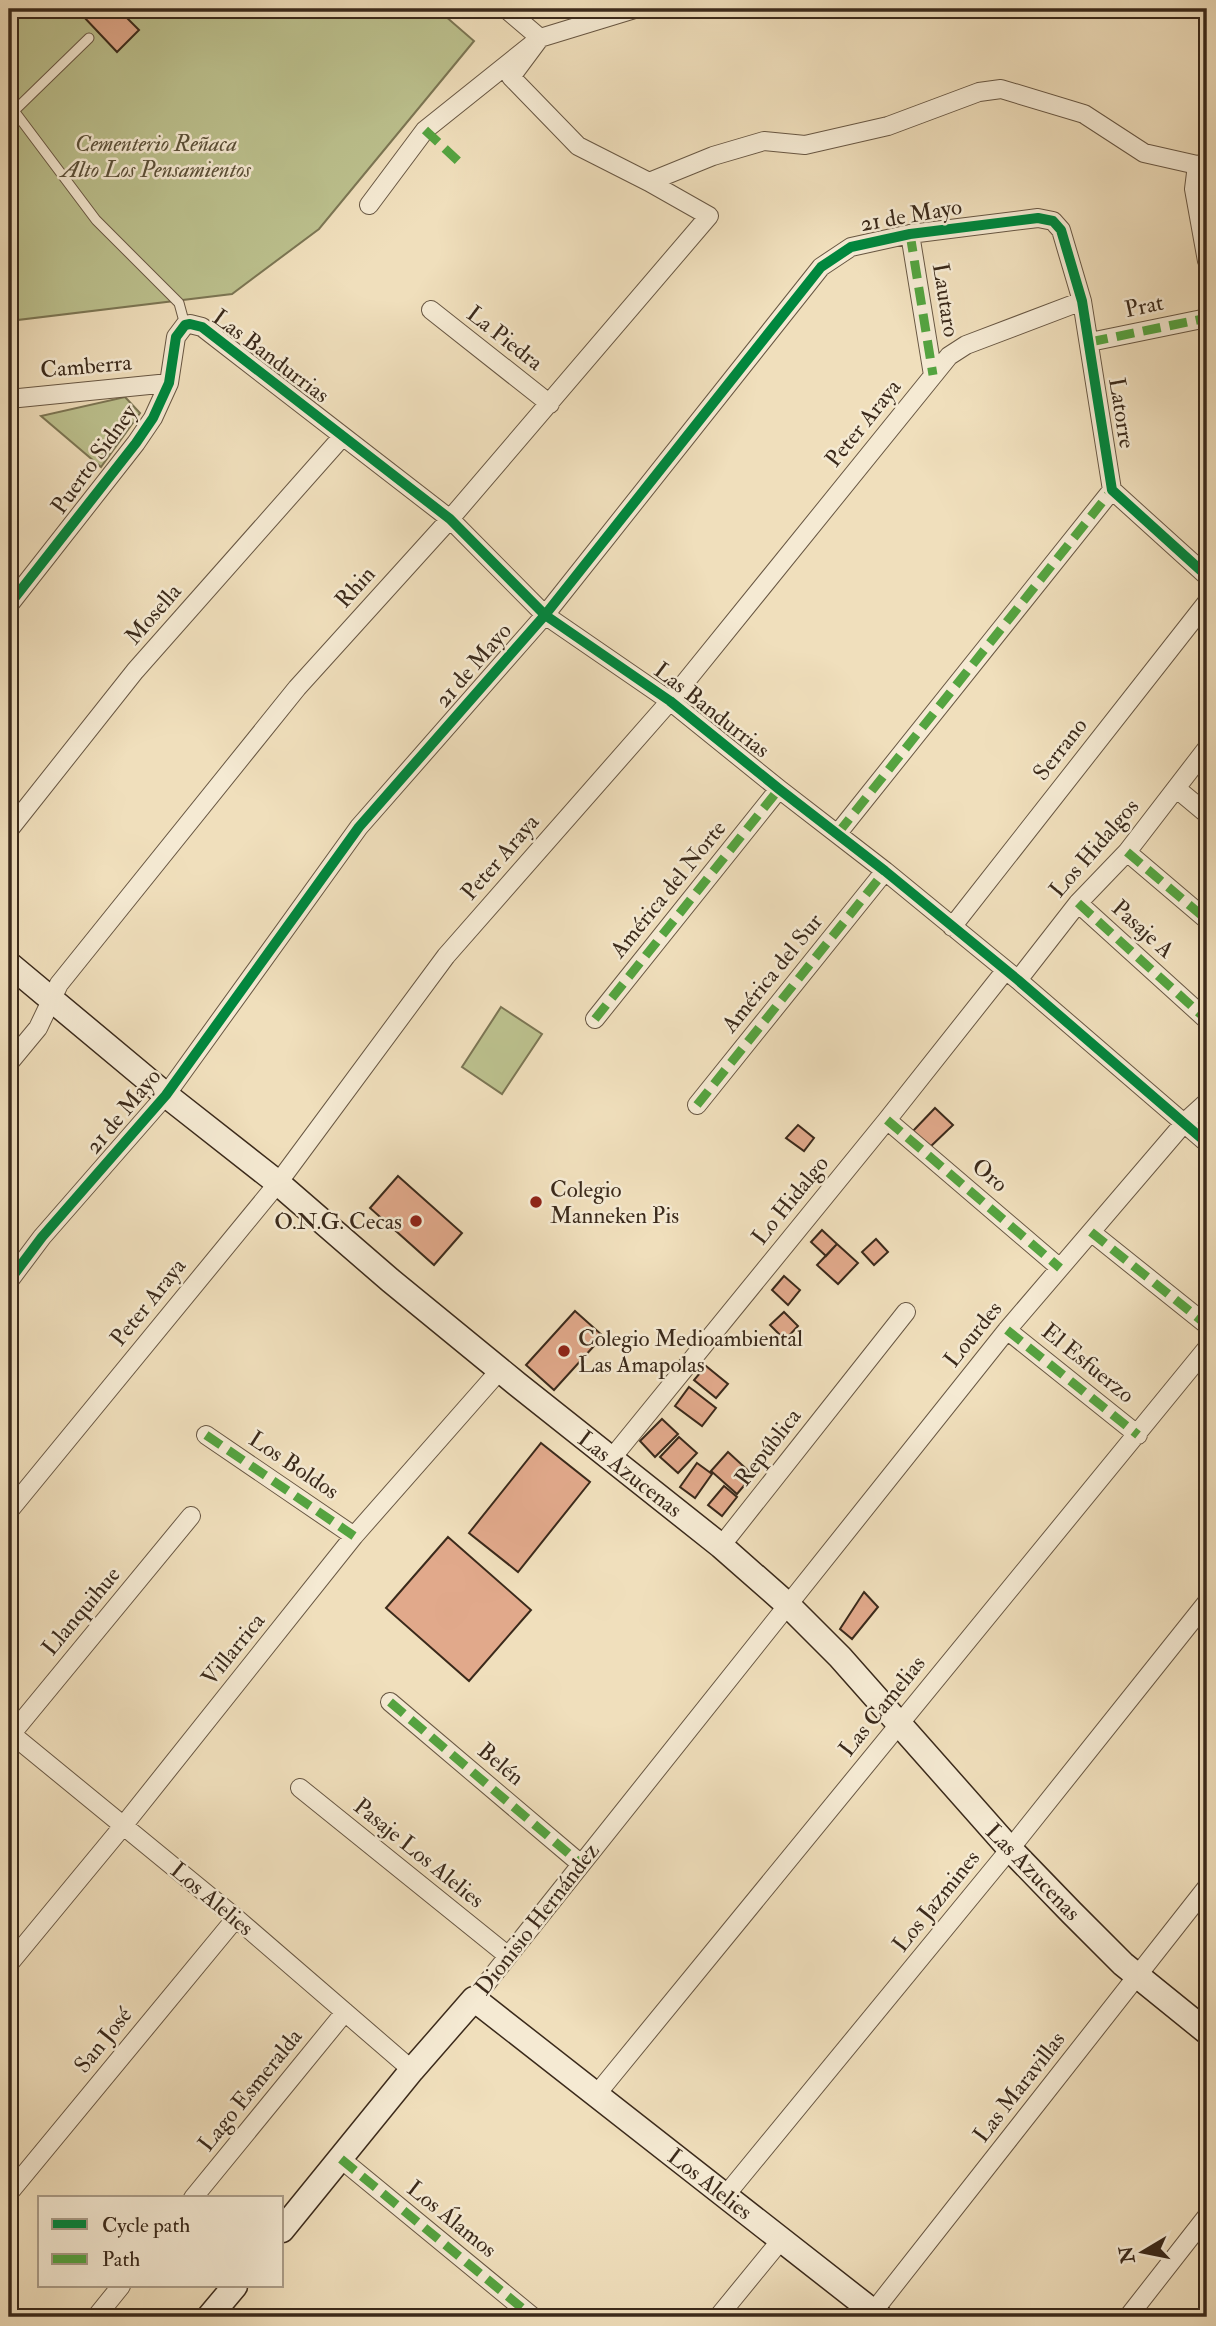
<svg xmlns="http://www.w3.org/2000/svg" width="1216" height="2326" font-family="'IM FELL Double Pica',serif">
<rect width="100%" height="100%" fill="#f0dfbc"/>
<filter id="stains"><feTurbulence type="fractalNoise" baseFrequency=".00286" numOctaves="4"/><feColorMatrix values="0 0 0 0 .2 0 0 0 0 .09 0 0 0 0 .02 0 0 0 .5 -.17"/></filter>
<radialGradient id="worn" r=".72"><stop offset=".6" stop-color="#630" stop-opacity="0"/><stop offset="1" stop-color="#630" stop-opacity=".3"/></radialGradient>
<!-- green -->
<path fill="#bcc18e" stroke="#7c7654" stroke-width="2" d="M9 9H437L474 41 319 229 232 294 9 321Z
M125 397 140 413 101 467 41 416Z
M501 1007 542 1034 502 1094 462 1067Z"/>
<!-- building -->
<path fill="#e1a98b" stroke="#3b2a1b" stroke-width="2" d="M88 9H118L139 30 117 52 82 15Z
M935 1108 953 1125 930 1147 913 1131Z
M798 1125 814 1138 804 1151 786 1138Z
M398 1176 462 1233 434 1265 370 1208Z
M822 1230 837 1244 826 1256 811 1242Z
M876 1239 888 1252 874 1265 862 1252Z
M837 1244 858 1263 838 1284 817 1265Z
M784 1276 800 1290 788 1305 772 1290Z
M575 1311 603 1336 554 1390 526 1365Z
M784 1312 798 1326 785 1340 770 1325Z
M706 1366 728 1384 716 1398 694 1380Z
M689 1387 716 1408 702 1426 675 1406Z
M662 1419 678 1434 655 1457 640 1441Z
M679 1437 697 1453 678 1473 660 1457Z
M541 1443 590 1482 518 1572 469 1533Z
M728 1452 753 1475 737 1494 711 1471Z
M697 1463 712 1474 695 1498 680 1487Z
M724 1486 737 1497 722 1516 708 1505Z
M448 1537 531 1610 469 1681 386 1608Z
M864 1592 878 1607 852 1639 840 1629Z"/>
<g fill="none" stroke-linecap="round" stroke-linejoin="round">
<!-- lane casing -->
<g stroke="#685743" stroke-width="11">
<path id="lane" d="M9 104 96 220 179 303 185 325
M13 112 89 38"/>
</g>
<!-- street casing -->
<g stroke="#685743" stroke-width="20">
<path id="street" d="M1197 165 1194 189 1207 261
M649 182 713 156 764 141 805 145 888 126 979 92 1001 89 1084 114 1144 153 1197 165 1207 163
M369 205 425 130 540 38 635 9
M910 234 933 375
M431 310 550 404
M1090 342 1207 318
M9 399 169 383
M9 605 136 443 153 418 169 383 176 337 185 325 190 324 202 327 450 519 545 615 670 701 779 789 885 871 1018 980 1207 1143
M1177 789 1207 814
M9 830 135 671 342 437
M838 833 1112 490
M1127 852 1207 920
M1078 903 1207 1020
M952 927 1207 602
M1018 980 1078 903 1127 852 1207 748
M595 1019 779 789
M9 1063 38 1028 59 984 297 688 450 519 709 216 649 182 578 146 511 77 540 38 506 9
M697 1105 885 871
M887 1120 1060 1268
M1091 1232 1207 1325
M9 1281 42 1237 166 1095 359 827 545 615 821 267 851 247 910 234 1038 218 1053 221 1061 230 1082 301 1112 490 1207 576
M1007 1330 1138 1435
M206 1435 354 1536
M611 1459 887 1120 1005 971
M9 1511 278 1183 446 956 670 701 949 356 966 345 1082 301
M721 1546 906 1312
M390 1702 581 1864
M9 1732 236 1918 412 2070
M9 1737 191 1516
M300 1788 507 1955
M9 1964 123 1826 354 1536 500 1370
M474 1999 1007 1330 1185 1122 1207 1102
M596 2095 1207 1348
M341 2159 533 2317
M9 2193 236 1918
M725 2196 1010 1849 1207 1602
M193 2198 345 2012
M96 2317 121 2286
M718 2317 781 2240
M869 2317 1207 1887
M1128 2317 1207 2216"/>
</g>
<!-- secondary casing -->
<g stroke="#3b2a1b" stroke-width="27">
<path id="secondary" d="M9 964 166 1095 278 1183 390 1280 517 1384 721 1546 788 1605 840 1657 1010 1849 1071 1912 1123 1964 1207 2032
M282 2230 412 2070 474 1999 880 2317
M209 2317 235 2286"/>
</g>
<!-- lane -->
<use href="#lane" stroke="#f5ead3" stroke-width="9"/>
<!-- street -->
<use href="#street" stroke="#f5ead3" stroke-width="18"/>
<!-- secondary -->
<use href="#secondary" stroke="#f5ead3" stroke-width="24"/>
<!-- quiet -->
<path stroke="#54a440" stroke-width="9" stroke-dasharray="18 9" stroke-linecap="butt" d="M425 130 458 161
M910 234 933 375
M1090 342 1207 318
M838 833 1112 490
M1127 852 1207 920
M1078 903 1207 1020
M595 1019 779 789
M697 1105 885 871
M887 1120 1060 1268
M1091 1232 1207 1325
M1007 1330 1138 1435
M206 1435 354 1536
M390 1702 581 1864
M341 2159 533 2317
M210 2316 211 2317"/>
<!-- cycleway casing -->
<g stroke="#f5ead3" stroke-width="15">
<path id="cycleway" d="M9 605 136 443 153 418 169 383 176 337 185 325 190 324 202 327 450 519 545 615 670 701 779 789 885 871 1018 980 1207 1143
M9 1281 42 1237 166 1095 359 827 545 615 821 267 851 247 910 234 1038 218 1053 221 1061 230 1082 301 1112 490 1207 576"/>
</g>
<!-- cycleway -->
<use href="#cycleway" stroke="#00873e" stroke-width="10"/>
</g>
<!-- markers -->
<g fill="#8f2418" stroke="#f5ead3" stroke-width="2.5">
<circle cx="536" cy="1202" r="7"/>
<circle cx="416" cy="1221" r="7"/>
<circle cx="564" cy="1351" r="7"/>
</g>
<g text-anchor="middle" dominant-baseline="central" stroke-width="5" stroke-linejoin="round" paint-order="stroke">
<!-- park labels -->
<g font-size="23" font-style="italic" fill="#5b5038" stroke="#f5ead3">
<text x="156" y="143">Cementerio Reñaca<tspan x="156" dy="26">Alto Los Pensamientos</tspan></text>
</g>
<!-- street labels -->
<g font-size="23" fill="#3b2a1b" stroke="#f5ead3">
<text transform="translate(911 215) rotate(-10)">21 de Mayo</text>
<text transform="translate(946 300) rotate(81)">Lautaro</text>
<text transform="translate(1144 306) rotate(-12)">Prat</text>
<text transform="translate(505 338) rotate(38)">La Piedra</text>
<text transform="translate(271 356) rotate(37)">Las Bandurrias</text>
<text transform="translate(86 366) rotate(-5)">Camberra</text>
<text transform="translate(1122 413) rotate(81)">Latorre</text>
<text transform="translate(863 423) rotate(-51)">Peter Araya</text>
<text transform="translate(94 459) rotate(-54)">Puerto Sidney</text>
<text transform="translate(355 587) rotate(-48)">Rhin</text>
<text transform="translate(153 614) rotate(-49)">Mosella</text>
<text transform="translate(473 665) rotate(-49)">21 de Mayo</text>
<text transform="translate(712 710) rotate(38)">Las Bandurrias</text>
<text transform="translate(1060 749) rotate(-52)">Serrano</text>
<text transform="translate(1094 848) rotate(-49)">Los Hidalgos</text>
<text transform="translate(500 857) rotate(-49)">Peter Araya</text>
<text transform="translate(668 889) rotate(-51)">América del Norte</text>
<text transform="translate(1143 929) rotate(42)">Pasaje A</text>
<text transform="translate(772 973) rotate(-51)">América del Sur</text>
<text transform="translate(123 1111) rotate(-50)">21 de Mayo</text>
<text transform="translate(990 1175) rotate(40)">Oro</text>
<text transform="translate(790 1200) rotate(-51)">Lo Hidalgo</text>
<text transform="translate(148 1302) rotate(-51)">Peter Araya</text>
<text transform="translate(973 1334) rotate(-51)">Lourdes</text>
<text transform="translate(1088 1363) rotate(39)">El Esfuerzo</text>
<text transform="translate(768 1447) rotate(-52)">República</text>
<text transform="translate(294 1465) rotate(34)">Los Boldos</text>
<text transform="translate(630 1474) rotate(38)">Las Azucenas</text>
<text transform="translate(81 1611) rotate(-50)">Llanquihue</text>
<text transform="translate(233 1649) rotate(-51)">Villarrica</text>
<text transform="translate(882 1706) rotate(-51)">Las Camelias</text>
<text transform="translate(501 1764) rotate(40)">Belén</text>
<text transform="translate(419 1853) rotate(39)">Pasaje Los Alelies</text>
<text transform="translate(1033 1872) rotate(46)">Las Azucenas</text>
<text transform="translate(212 1899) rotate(40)">Los Alelies</text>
<text transform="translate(936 1901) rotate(-51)">Los Jazmines</text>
<text transform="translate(537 1919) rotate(-52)">Dionisio Hernández</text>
<text transform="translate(103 2040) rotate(-51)">San José</text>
<text transform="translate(1019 2087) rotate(-52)">Las Maravillas</text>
<text transform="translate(250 2090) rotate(-51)">Lago Esmeralda</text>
<text transform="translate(710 2184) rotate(38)">Los Alelies</text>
<text transform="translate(452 2219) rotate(39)">Los Álamos</text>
</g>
<!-- poi labels -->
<g font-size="23" fill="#3b2a1b" stroke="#f5ead3" text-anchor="start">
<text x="550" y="1189">Colegio<tspan x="550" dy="26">Manneken Pis</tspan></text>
<text x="402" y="1221" text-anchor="end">O.N.G. Cecas</text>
<text x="578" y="1338">Colegio Medioambiental<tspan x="578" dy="26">Las Amapolas</tspan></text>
</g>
</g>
<!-- margin -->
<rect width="1216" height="2326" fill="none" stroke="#f0dfbc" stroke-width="35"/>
<rect x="10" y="10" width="1195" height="2305" fill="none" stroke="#3b2a1b" stroke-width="3.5"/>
<rect x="18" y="18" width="1181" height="2291" fill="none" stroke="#3b2a1b" stroke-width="2"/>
<!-- legend -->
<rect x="38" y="2196" width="245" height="91" fill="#f5ead3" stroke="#ab9d89" stroke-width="2"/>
<rect x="52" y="2219" width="35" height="10" fill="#00873e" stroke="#ab9d89" stroke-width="2"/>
<text x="102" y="2232" font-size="21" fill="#3b2a1b">Cycle path</text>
<rect x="52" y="2254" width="35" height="10" fill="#54a440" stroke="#ab9d89" stroke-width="2"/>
<text x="102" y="2266" font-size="21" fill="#3b2a1b">Path</text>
<!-- north arrow -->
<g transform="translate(1143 2252) rotate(260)" stroke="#f5ead3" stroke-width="5" paint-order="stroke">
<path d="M0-5L12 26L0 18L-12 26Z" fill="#3b2a1b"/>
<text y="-10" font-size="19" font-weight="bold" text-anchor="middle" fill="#3b2a1b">N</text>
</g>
<rect width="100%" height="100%" filter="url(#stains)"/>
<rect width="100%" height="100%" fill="url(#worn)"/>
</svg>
